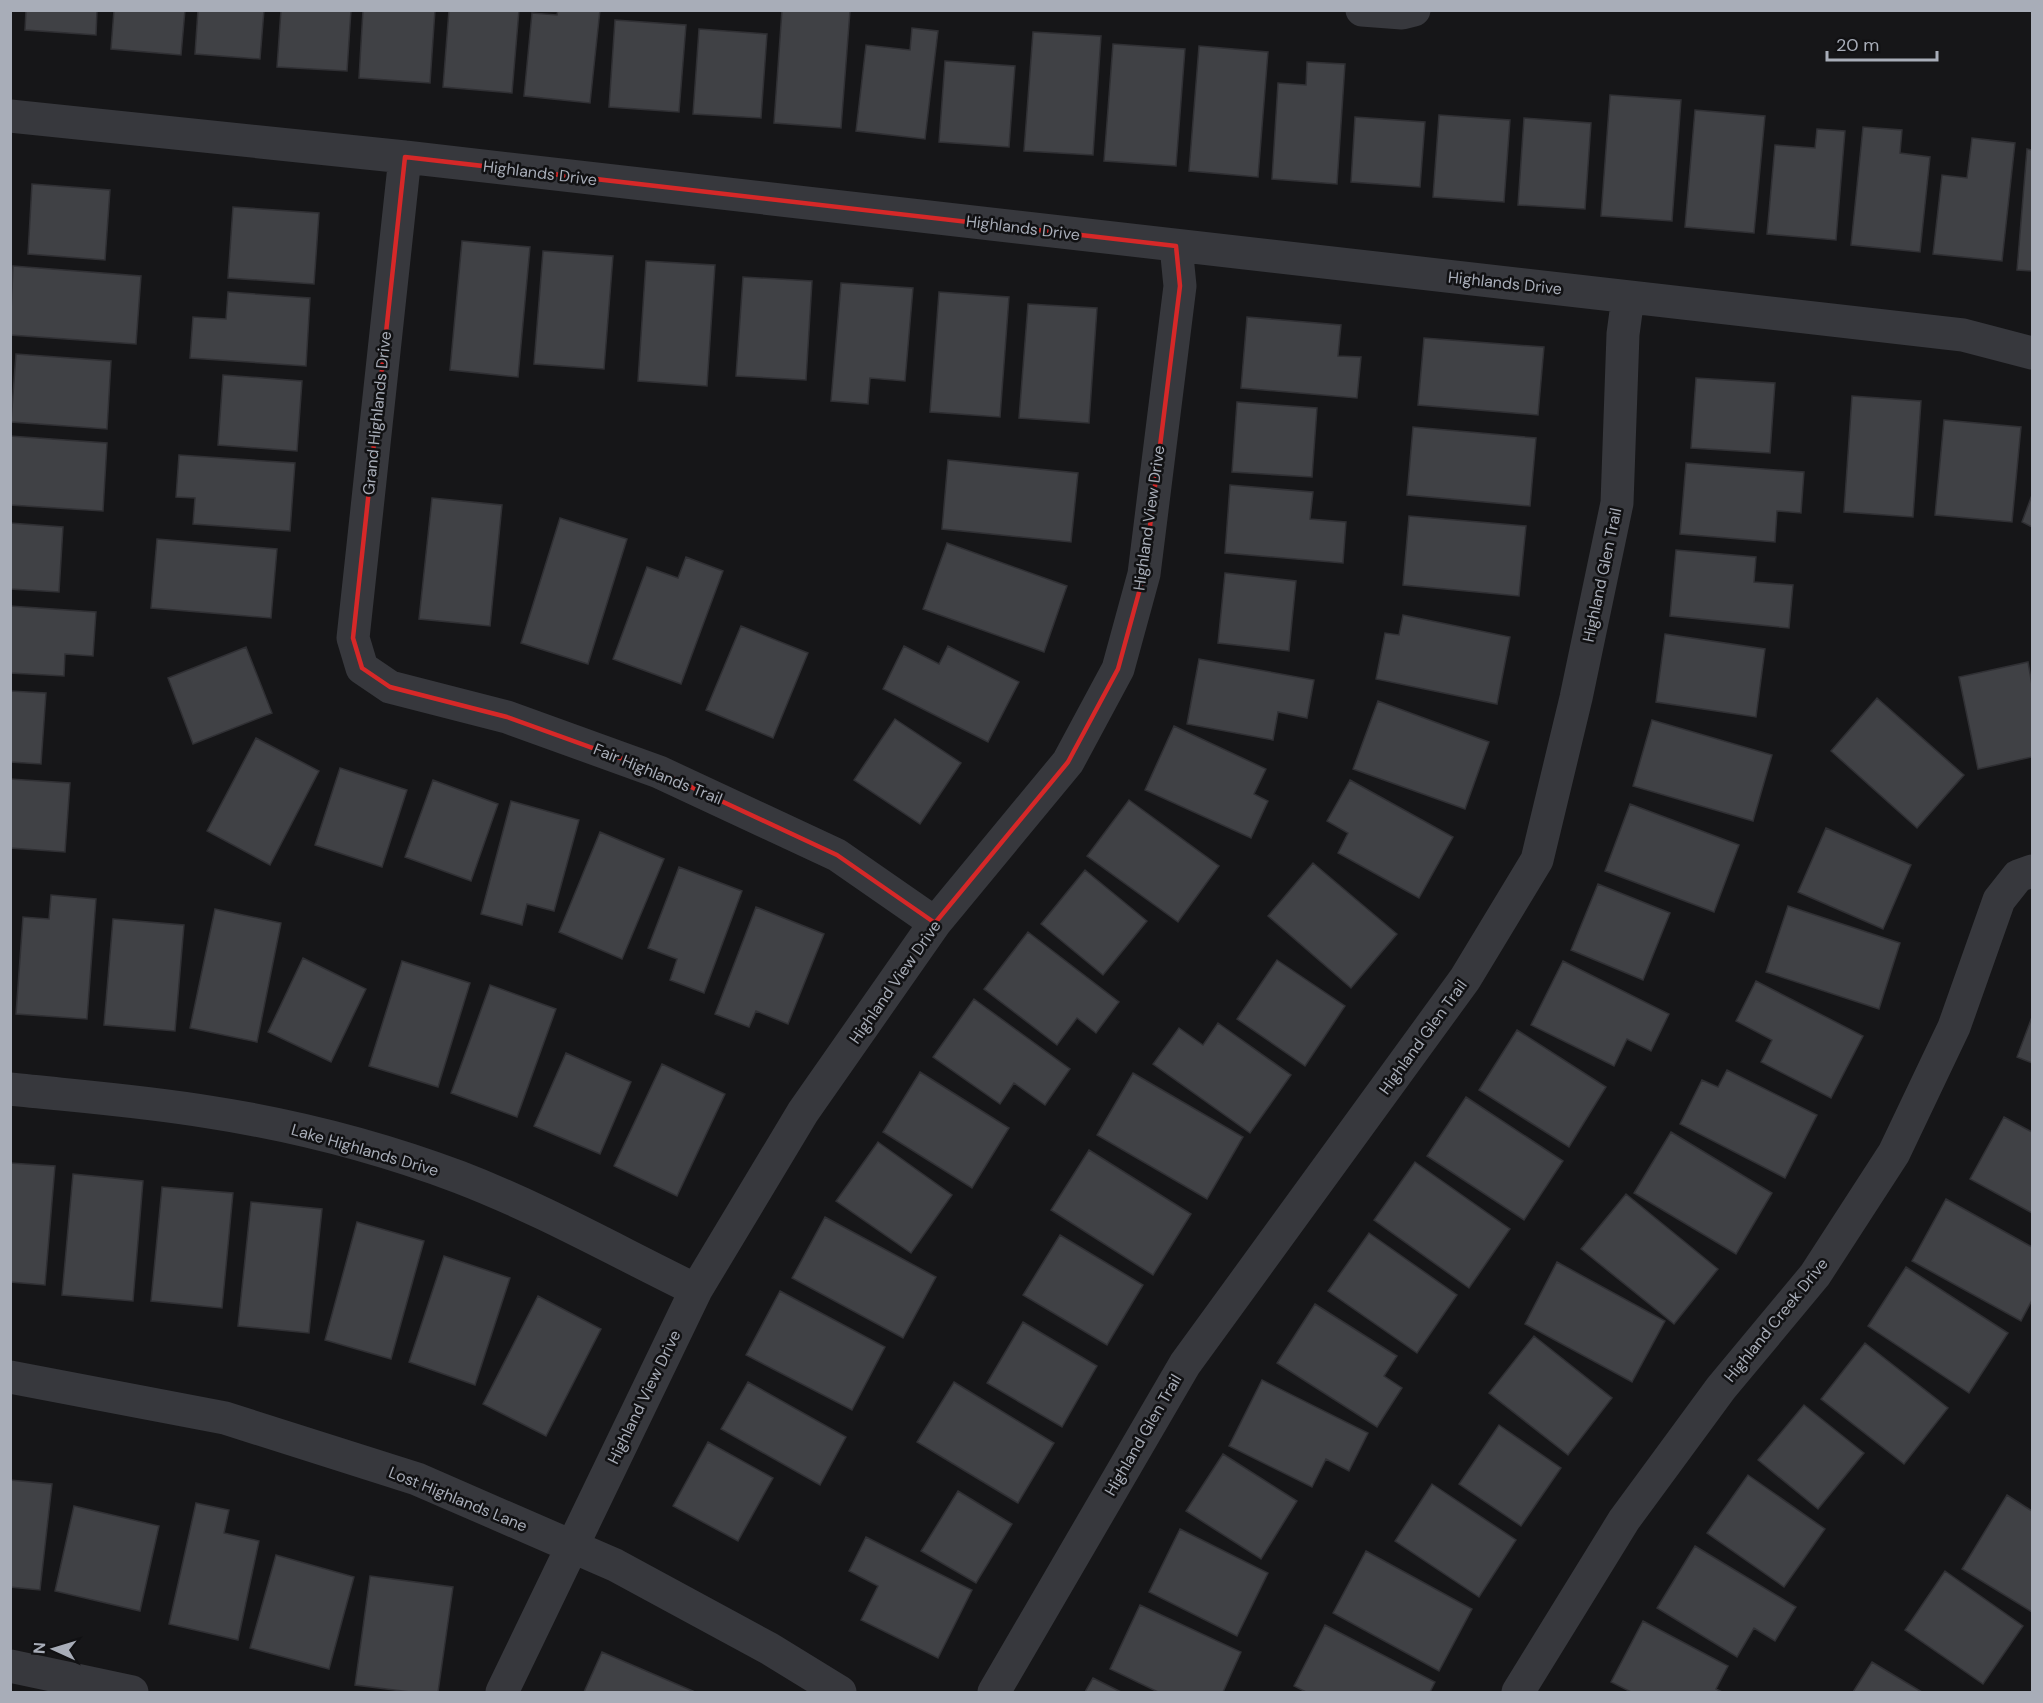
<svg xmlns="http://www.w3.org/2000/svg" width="2043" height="1703" font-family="'DM Sans',sans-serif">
<rect width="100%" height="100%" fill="#161618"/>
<!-- building -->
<path fill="#404145" stroke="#303034" stroke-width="1.5" d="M26 10H97L96 35 25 30Z
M114 10H185L181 55 111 49Z
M198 10H264L260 59 195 54Z
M281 10H351L347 71 277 67Z
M363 10H435L430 83 359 78Z
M449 10H519L512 93 443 87Z
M558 10H600L590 103 524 96 532 13 557 15Z
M782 10 850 11 841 128 774 123Z
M615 20 686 25 679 112 609 107Z
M912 28 938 31 925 139 856 131 866 45 910 50Z
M699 29 767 34 761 118 693 114Z
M1033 32 1101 36 1093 155 1024 151Z
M1113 44 1185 49 1176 166 1104 161Z
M1199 46 1268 52 1258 177 1189 171Z
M945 61 1015 66 1009 147 939 142Z
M1307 62 1345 64 1337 184 1272 179 1278 83 1306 85Z
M1610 95 1681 100 1672 221 1601 216Z
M1695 110 1765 116 1754 233 1685 227Z
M1439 115 1510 120 1504 202 1433 197Z
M1355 117 1425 122 1420 187 1351 182Z
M1524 118 1591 123 1585 209 1518 205Z
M1863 127 1902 130 1900 153 1930 157 1920 252 1851 245Z
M1817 129 1845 131 1836 240 1767 234 1775 145 1815 148Z
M1972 138 2015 143 2002 261 1933 254 1942 175 1967 178Z
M2027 149 2032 150V271L2017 270Z
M32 184 110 190 105 260 28 254Z
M233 207 319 213 314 284 228 278Z
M462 241 530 247 518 377 450 370Z
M543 251 613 256 604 369 534 364Z
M646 261 715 265 707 386 638 381Z
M13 266 141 276 136 344 10 335Z
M743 277 812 281 806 380 736 376Z
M841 283 913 288 905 381 870 378 868 404 831 401Z
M228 292 310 298 306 366 190 358 193 317 226 319Z
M939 292 1009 297 1000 417 930 412Z
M1028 304 1097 308 1089 423 1019 418Z
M1247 317 1341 325 1338 356 1361 357 1357 398 1241 388Z
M1424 338 1544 347 1538 415 1418 405Z
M16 354 111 361 107 429 11 422Z
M223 375 302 381 297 451 218 445Z
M1696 378 1775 383 1770 453 1691 448Z
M1852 396 1921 401 1913 517 1844 512Z
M1237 402 1317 408 1312 477 1232 472Z
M1944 420 2021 427 2012 522 1935 515Z
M1413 427 1536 438 1530 506 1407 495Z
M10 436 107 443 103 511 10 505Z
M179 455 295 463 290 531 193 524 195 498 176 497Z
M948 460 1078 473 1071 542 942 529Z
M1686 463 1804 472 1801 513 1777 511 1775 542 1680 534Z
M1230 485 1313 492 1310 519 1346 522 1343 563 1225 553Z
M2032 495V527L2022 522Z
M432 498 502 505 490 626 419 619Z
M1409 516 1526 526 1519 596 1403 585Z
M560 518 627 539 588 664 521 643Z
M10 523 63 527 59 592 10 589Z
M157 539 277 549 271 618 151 608Z
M947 543 1067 586 1044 652 923 609Z
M1676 550 1756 557 1754 582 1793 585 1789 628 1670 616Z
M686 557 723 571 681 684 613 659 647 567 678 578Z
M1225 573 1296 581 1289 651 1218 643Z
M10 606 96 612 93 656 65 654 64 676 10 673Z
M1403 615 1510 637 1497 704 1376 679 1385 633 1399 635Z
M741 626 808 653 773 738 706 710Z
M1665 634 1765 649 1756 717 1656 702Z
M904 646 939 664 948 646 1019 682 988 742 883 689Z
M246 647 272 713 193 744 168 678Z
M1199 659 1314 680 1307 718 1278 712 1273 740 1187 724Z
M2028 662 2032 685V757L1978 769 1959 677Z
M10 691 46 693 41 764 10 762Z
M1877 698 1964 775 1917 828 1831 751Z
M1378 701 1489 742 1465 809 1353 769Z
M895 719 961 763 920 824 854 780Z
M1652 720 1772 755 1753 821 1633 786Z
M1174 726 1266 769 1254 794 1268 801 1251 838 1145 790Z
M256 738 319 771 270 865 207 831Z
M340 768 407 790 382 867 315 845Z
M10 779 70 783 65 852 10 848Z
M433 780 498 804 471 881 405 857Z
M1350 780 1453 837 1419 898 1338 853 1348 833 1327 821Z
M1129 800 1219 866 1178 922 1087 856Z
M511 801 579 820 554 911 527 904 522 925 481 914Z
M1630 804 1739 845 1714 912 1605 871Z
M1826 828 1911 865 1883 929 1798 892Z
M600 832 664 859 622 959 559 932Z
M1313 863 1397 934 1351 988 1268 916Z
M679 867 742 891 704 993 670 980 677 959 648 948Z
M1085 870 1147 921 1103 975 1041 924Z
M1598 884 1670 913 1643 980 1571 950Z
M51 895 96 899 87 1019 16 1014 23 917 49 919Z
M1788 906 1900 943 1879 1009 1766 972Z
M756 907 824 934 788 1024 756 1011 749 1027 715 1014Z
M215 909 281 923 257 1042 190 1028Z
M113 919 184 925 175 1031 104 1025Z
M1028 932 1119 1002 1096 1033 1077 1018 1057 1045 984 989Z
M303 958 366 989 331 1062 268 1032Z
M1277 960 1345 1006 1305 1066 1237 1019Z
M402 961 470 983 438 1087 369 1066Z
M1563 961 1669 1014 1651 1051 1627 1039 1614 1066 1531 1025Z
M1756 981 1863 1036 1831 1098 1761 1062 1772 1040 1736 1021Z
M490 985 556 1009 517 1117 451 1093Z
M974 999 1070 1069 1045 1105 1014 1083 1000 1104 933 1057Z
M2032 1017V1063L2017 1057Z
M1218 1023 1291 1075 1250 1133 1153 1064 1179 1028 1203 1045Z
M1517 1030 1606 1087 1569 1147 1479 1090Z
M566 1053 631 1082 600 1154 534 1126Z
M662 1064 725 1094 677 1196 614 1166Z
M1727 1070 1817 1115 1785 1178 1680 1124 1702 1080 1718 1087Z
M920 1072 1009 1128 972 1188 883 1132Z
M1133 1073 1243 1137 1207 1199 1097 1135Z
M1466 1097 1563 1161 1524 1220 1427 1156Z
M2004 1117 2032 1132V1213L1970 1179Z
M1671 1132 1772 1193 1736 1254 1634 1193Z
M878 1142 952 1195 911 1253 836 1201Z
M1089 1150 1191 1214 1153 1275 1051 1210Z
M1415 1162 1510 1229 1469 1288 1374 1220Z
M10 1163 55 1166 45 1285 10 1282Z
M73 1174 143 1181 133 1301 62 1295Z
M162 1187 233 1193 222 1308 151 1301Z
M1626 1194 1718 1269 1674 1324 1581 1249Z
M1946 1199 2032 1247V1300L2021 1321 1912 1261Z
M251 1202 322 1209 309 1333 238 1326Z
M825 1217 936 1277 903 1338 792 1278Z
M357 1222 424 1241 391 1359 325 1340Z
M1369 1233 1457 1295 1417 1353 1328 1291Z
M1060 1235 1143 1285 1107 1345 1023 1295Z
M444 1256 510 1278 475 1385 409 1362Z
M1557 1262 1665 1321 1632 1382 1525 1324Z
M1906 1267 2008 1333 1969 1393 1868 1326Z
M780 1291 885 1347 852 1410 746 1355Z
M538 1296 601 1329 546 1436 483 1404Z
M1315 1304 1397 1356 1384 1376 1402 1388 1377 1427 1277 1363Z
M1023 1322 1097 1366 1062 1427 987 1383Z
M1534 1336 1612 1398 1568 1455 1489 1393Z
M1865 1343 1948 1408 1904 1464 1821 1399Z
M1262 1380 1368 1433 1349 1471 1326 1459 1312 1487 1229 1446Z
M748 1382 846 1437 820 1485 721 1429Z
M954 1382 1054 1443 1018 1503 917 1442Z
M1804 1405 1864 1453 1818 1509 1758 1460Z
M1499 1425 1561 1468 1521 1526 1459 1484Z
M708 1442 773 1478 738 1541 673 1506Z
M1223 1454 1297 1501 1261 1559 1186 1511Z
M1748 1475 1825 1529 1784 1587 1707 1533Z
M10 1480 52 1484 40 1590 10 1587Z
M1432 1484 1516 1540 1479 1597 1395 1541Z
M958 1491 1012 1524 976 1583 921 1551Z
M2007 1495 2032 1511V1612L1962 1569Z
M196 1503 229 1510 224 1533 259 1541 238 1640 169 1624Z
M74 1506 159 1526 140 1611 55 1591Z
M1180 1529 1268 1573 1237 1636 1149 1592Z
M866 1537 972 1590 938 1658 861 1620 878 1586 849 1571Z
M1695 1546 1796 1607 1775 1641 1754 1628 1737 1657 1657 1608Z
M1366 1551 1472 1609 1439 1671 1333 1613Z
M276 1555 354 1577 329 1669 250 1648Z
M1945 1571 2023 1626 1983 1684 1905 1630Z
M370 1576 453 1587 438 1692H410L355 1685Z
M1140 1605 1241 1652 1223 1692H1158L1110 1669Z
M1643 1621 1728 1666 1716 1689 1722 1692H1631L1611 1682Z
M1325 1625 1435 1682 1430 1692H1306L1294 1686Z
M602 1652 695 1692H584Z
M1872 1662 1922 1692H1853Z
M1093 1678 1121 1692H1085Z"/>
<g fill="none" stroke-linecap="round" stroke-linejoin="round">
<!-- minor -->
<path stroke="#37383d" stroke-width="33" d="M1362 10 1402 13 1414 10
M10 116 405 157 1963 335 2032 353
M405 157 353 638 362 668 390 687 507 717 659 772 837 855 935 923
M10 1089C76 1096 143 1101 209 1112 293 1125 379 1147 459 1177 540 1208 618 1252 696 1290
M10 1377 225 1418 417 1479 615 1565 770 1649 840 1692
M10 1666 132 1692
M502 1692 696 1290 803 1112 935 923 1068 762 1118 669 1144 574 1180 286 1176 246
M994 1692 1185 1364 1465 979 1537 860 1576 698 1617 503 1623 334 1628 297
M1518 1692 1624 1520 1721 1388 1815 1275 1894 1153 1954 1027 1999 900 2018 876 2032 871"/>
</g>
<!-- marked area -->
<path fill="none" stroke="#d62828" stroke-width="4.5" stroke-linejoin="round" d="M405 157 1176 246 1180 286 1144 574 1118 669 1068 762 935 923 837 855 659 772 507 717 390 687 362 668 353 638Z"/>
<g text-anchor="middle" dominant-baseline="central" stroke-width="5" stroke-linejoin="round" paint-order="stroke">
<!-- street labels -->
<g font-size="16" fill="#a8adb8" stroke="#111113">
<text transform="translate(540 173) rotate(7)">Highlands Drive</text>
<text transform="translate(1023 228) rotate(7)">Highlands Drive</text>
<text transform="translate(1505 283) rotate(6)">Highlands Drive</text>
<text transform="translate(377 413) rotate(-84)">Grand Highlands Drive</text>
<text transform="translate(1149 518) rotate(-82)">Highland View Drive</text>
<text transform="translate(1602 575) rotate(-78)">Highland Glen Trail</text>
<text transform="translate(658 774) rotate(22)">Fair Highlands Trail</text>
<text transform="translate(895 982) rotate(-55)">Highland View Drive</text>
<text transform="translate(1423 1037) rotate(-54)">Highland Glen Trail</text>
<text transform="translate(365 1150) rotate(16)">Lake Highlands Drive</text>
<text transform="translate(1776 1320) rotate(-51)">Highland Creek Drive</text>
<text transform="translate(644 1397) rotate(-64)">Highland View Drive</text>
<text transform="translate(1143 1435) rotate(-60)">Highland Glen Trail</text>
<text transform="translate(458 1499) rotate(22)">Lost Highlands Lane</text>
</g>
</g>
<!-- border -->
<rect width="2043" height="1703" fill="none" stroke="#a8adb8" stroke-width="24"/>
<!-- north arrow -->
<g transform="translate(54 1649) rotate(274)" stroke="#111113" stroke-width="4.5" paint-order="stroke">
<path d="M0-4.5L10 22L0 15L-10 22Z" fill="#a8adb8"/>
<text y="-9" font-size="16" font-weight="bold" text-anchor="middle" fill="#a8adb8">N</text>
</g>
<!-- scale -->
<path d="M1827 51v9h110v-9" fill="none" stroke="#a8adb8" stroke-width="3"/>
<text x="1836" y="51" font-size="18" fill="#a8adb8" stroke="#111113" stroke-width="4.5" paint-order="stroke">20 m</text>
</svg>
